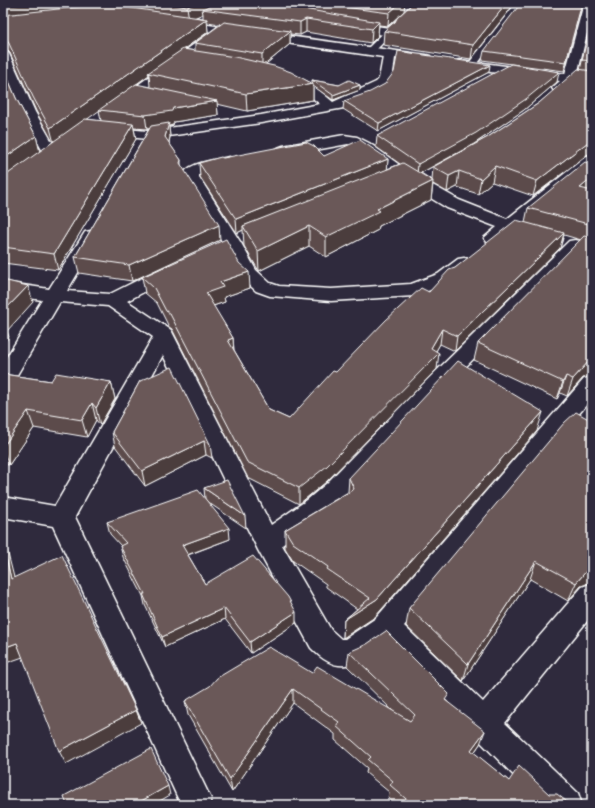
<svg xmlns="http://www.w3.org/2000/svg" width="595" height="808" font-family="'Patrick Hand',sans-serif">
<rect width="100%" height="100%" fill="#2f2a3d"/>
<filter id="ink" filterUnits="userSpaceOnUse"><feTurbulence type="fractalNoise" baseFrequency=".025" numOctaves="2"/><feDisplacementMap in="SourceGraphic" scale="8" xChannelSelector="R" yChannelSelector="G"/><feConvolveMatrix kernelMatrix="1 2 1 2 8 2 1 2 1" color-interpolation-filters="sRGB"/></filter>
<g filter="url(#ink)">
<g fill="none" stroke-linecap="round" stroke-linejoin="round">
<!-- service casing -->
<g stroke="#fff" stroke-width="3">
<path id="service" d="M414 3H422L374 52H368V48Z
M516 3H524L475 67H469V63Z"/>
</g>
<!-- minor casing -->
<g stroke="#fff" stroke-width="3">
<path id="minor" d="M584 3H592V12L577 75 592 77V85L574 83C567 88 563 93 554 91L552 88 560 81 460 68 455 67 454 64 455 61 460 60 565 74Z
M179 21 426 55 430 56 432 59 430 62 426 63 395 58 392 80 386 88 344 108 261 123 147 139 101 134 99 131 101 128 106 127 147 131 261 115 320 104 305 92 280 81 278 78 280 75 285 74 315 87 333 102 376 82 379 79 383 57 224 34 127 106 122 107 117 106 115 103 117 100 211 32 175 26 173 24 175 22Z
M350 22 389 28 393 29 395 32 393 35 389 36 346 28 344 26 346 24Z
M3 50 7 51 9 54 35 112 59 154 56 157 51 159 46 157 21 112 3 69Z
M344 135 357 137 369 143 408 171 459 200 507 219 587 156 592 154V167L521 224 527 226 530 230 527 234 521 235 511 232C503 239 498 244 487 242L484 238 497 227 447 208 396 177 361 151 348 144 283 156 278 154 275 151 278 148 283 146Z
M229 157 234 159 237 162 234 165 202 173 199 175V177L241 243 256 270 270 283 279 286 331 289 411 284 438 274 458 259 464 258 470 259 473 263 452 282 414 296 331 301 270 296 256 291 241 277 223 243 183 177C183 163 217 160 229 157Z
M91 231 97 232 100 236 67 291 110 294 164 267 170 265 176 267 179 271 176 275 127 301 171 330 271 525 307 500 327 483 424 383 569 241 575 240 581 241 584 245 581 249 440 393 345 497 325 514 282 545 331 630 341 639H345L376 618 584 379 592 377V398L404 626 483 702 582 587 592 583V615L505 723 578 793 582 805H543L384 644C356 664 340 678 311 648L258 550 163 355 75 517 211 799 209 805H181L53 526 3 517V497L55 506 153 337 108 306 60 302 11 385 3 387V363L42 300 3 294V282L49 289 85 232Z"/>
</g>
<!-- service -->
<use href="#service" fill="#2f2a3d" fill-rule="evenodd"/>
<!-- minor -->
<use href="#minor" fill="#2f2a3d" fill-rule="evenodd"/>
</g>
<!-- wall -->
<path fill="#5c4c4c" stroke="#fff" fill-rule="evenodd" d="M3 3H412L410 5 404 4V11L388 26 379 25 378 36 371 43 306 32 300 35 290 34V44L266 64 312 83V80L339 85H360V90L333 100 313 86V100L247 111 217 104 218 115 174 122 173 125 169 126 170 137 169 143 181 160V165L220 240 132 281 79 273 75 257 149 129H147L134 128 136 139 58 270 3 263V67L16 98 36 136 40 152 53 142 36 111 10 53 7 50 3 49ZM203 14V18L196 17ZM207 22 220 24 195 43V51L184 49 208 32ZM149 75 150 86 99 110 101 121 86 119Z
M413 3H515L471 59 383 45 384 31 395 22Z
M582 3 564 71 482 60 484 51Z
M592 18V151L533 196 492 182 478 194 457 187 447 192 433 184 431 200 379 226 378 230 326 257 309 246 259 271 244 246 243 230 237 233 200 177 199 163 223 158 324 156 388 159 387 169 400 164 376 147 377 136 557 82 524 110 474 144 421 173 432 180 433 167 488 137 539 103 580 70Z
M489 72 378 131 343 109 344 101Z
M592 190V376L583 378 567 396 560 393 557 399 474 360 478 343 581 240 564 235 560 248 455 351 440 344 436 351 437 369 326 482 299 504 248 478 172 329 169 327 157 303 145 293 142 277 250 288 224 297 225 302 213 306 233 338 234 350 269 410 289 419 336 372 429 292 455 268 525 222 528 208Z
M3 374 51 381 111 382 115 399 100 425 96 420 87 437 34 428 9 465 3 464Z
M140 381 210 444 212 458 206 455 145 486 115 446 112 432Z
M592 393V408L588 406Z
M592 421V582L581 586 568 601 530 579 463 681 406 626 409 608Z
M537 431 375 617 343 638 344 620 357 609 326 587V584L293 561 285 548V530L348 492 349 478Z
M204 488 245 516 246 528 206 501 230 539 188 555 205 584 296 623 251 653 225 619 165 647 145 605 143 596 123 557 120 546H121L110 534 107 522 205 499Z
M349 652 447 701 480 744 474 753 509 781 549 794 571 805H396L388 798 389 792 366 773 367 768 335 740V734L293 703 232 792 188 715 185 701 312 673 395 713 347 666Z"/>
<!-- shaded-wall -->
<path fill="#4b3e3e" stroke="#fff" d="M35 3H105L106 9 3 20V6Z
M197 3H232L202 9 203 14 189 20 187 7Z
M400 3H405L404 11 388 26 389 13Z
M507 3H515L471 59 473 45Z
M207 19 208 32 150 73H148L149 75 54 143 50 128Z
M306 19V32L300 35V22Z
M379 22 378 36 371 43 372 29Z
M290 31V44L262 67V54Z
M490 65 489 72 378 131 379 123Z
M559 72 557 82 524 110 474 144 417 175 418 164Z
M313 84V100L247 111 246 94Z
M360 85V90L333 100V95Z
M217 101 218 115 174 122 173 125 169 126 170 137 167 151 165 137 168 126 147 129 145 115 173 108Z
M133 124 136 139 58 270 54 254Z
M36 136 40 152 3 178V159Z
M592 139V151L533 196 537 181Z
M388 159 387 173 243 226V230L237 233 236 219Z
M495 166 492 182 478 194 481 179Z
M459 171 457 187 447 192 449 176Z
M592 178V190L576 204 580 188Z
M433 181 431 200 379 226 378 230 326 257V237L377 209Z
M219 225 220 240 132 281 129 265Z
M309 226V246L259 271 258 251Z
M564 233 560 248 455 351 457 336Z
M249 272 250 288 224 297 225 302 207 308 206 293 220 282Z
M28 286 33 302 7 331 9 337 3 344V312Z
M442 329 440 344 429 363 439 353 437 369 326 482 299 504V488L431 348Z
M233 338 234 354 228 340Z
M592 360V376L583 378 567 396 573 379 589 361Z
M566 376 560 393 557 399 563 382Z
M111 382 115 399 100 425 96 408Z
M92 403 96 420 87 437 82 420Z
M28 411 34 428 9 465 3 450V447Z
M543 412 537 431 375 617 343 638 344 620 377 599Z
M204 441 206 455 145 486 142 471Z
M229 528 230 539 184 556 182 545Z
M3 540 7 550 18 593 11 579 3 544Z
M536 561 530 579 463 681 468 664Z
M592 567V582L581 586 568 601 576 583 589 568Z
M224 608 225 619 165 647 162 637Z
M296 612V623L251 653 250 642Z
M17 643 23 657 3 664V648Z
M293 689V703L232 792 230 779Z
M136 710 141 723 66 764 59 751Z
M485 731 480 744 466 764 471 750Z
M168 786 170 795 153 805H134Z"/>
<!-- building -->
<path fill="#6b5858" stroke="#fff" d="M3 3H35L3 6Z
M160 3H197L187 7Z
M217 3H278L286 6 379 22 372 29 306 19 300 22 202 9Z
M314 3H400L389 13Z
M413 3H507L473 45 384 31 392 24 395 22 397 18Z
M521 3H582L566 62 484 51Z
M104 4 207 19 50 128 33 97 7 39 4 36H3V15Z
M592 19V61L582 60Z
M224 22 290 31 262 54 195 43Z
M183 49 235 57 274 66 291 72 313 84 246 94 148 73Z
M398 51 490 65 379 123 344 101 370 92 385 84 394 72Z
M511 64 559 72 526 99 476 133 418 164 377 136Z
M3 67 16 98 36 136 3 159Z
M578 69 592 71V139L537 181 495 166 481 179 459 171 449 176 433 167 488 137 539 103Z
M312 80 339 85 349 80 360 85 333 95Z
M136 84 217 101 173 108 172 111 145 115 99 110Z
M85 119 133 124 54 254 3 247V177L5 176Z
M169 123 165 137 181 160 180 163 219 225 129 265 75 257 151 126Z
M360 140 388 159 236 219 199 163 221 157 223 158 306 142 314 146 324 156Z
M585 162 592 165V178L580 188 592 191V225L528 208Z
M403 163 433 181 377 209 380 211 326 237 309 226 258 251 243 226Z
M516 220 564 233 457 336 442 329 431 348 439 353 327 466 299 488 247 462 170 314 166 311 154 288 142 277 226 239 239 263 249 272 220 282 223 287 206 293 233 338 228 340 269 410 289 419 333 371 336 372 386 320 421 288 429 292 449 270 455 268Z
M584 236 592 238V360L589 361 573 379 566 376 563 382 478 343Z
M3 280 28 286 3 312Z
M458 361 543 412 377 599 344 620 370 598 327 569 328 567 293 543 285 530 354 489 349 478Z
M172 367 210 444 204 441 142 471 112 432 140 381Z
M56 373 111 382 96 408 92 403 82 420 28 411 3 447V374L51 381Z
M576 412 592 421V567L589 568 576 583 536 561 468 664 409 608 564 423Z
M227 480 245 516 204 488Z
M198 490 229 528 182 545 205 584 253 556 288 597 296 612 250 642 224 608 162 637 143 594H145L120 546 126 543 107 522Z
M3 544 11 579 62 555 136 710 59 751 17 643 3 648Z
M386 631 449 694 445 700 485 731 471 750 509 781 519 766 549 794H557L571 805H413L390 785 393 781 368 760 371 757 336 726 339 722 293 689 230 779 185 701 210 686 217 678 269 647 312 673 317 666 410 721 415 715 349 652 367 644Z
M151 749 168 786 134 805H67L64 796Z"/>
</g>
<!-- margin -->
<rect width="595" height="808" fill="none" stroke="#2f2a3d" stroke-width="16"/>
<rect x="8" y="8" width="579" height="792" fill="none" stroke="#fff" stroke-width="1.5" filter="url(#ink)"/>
</svg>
